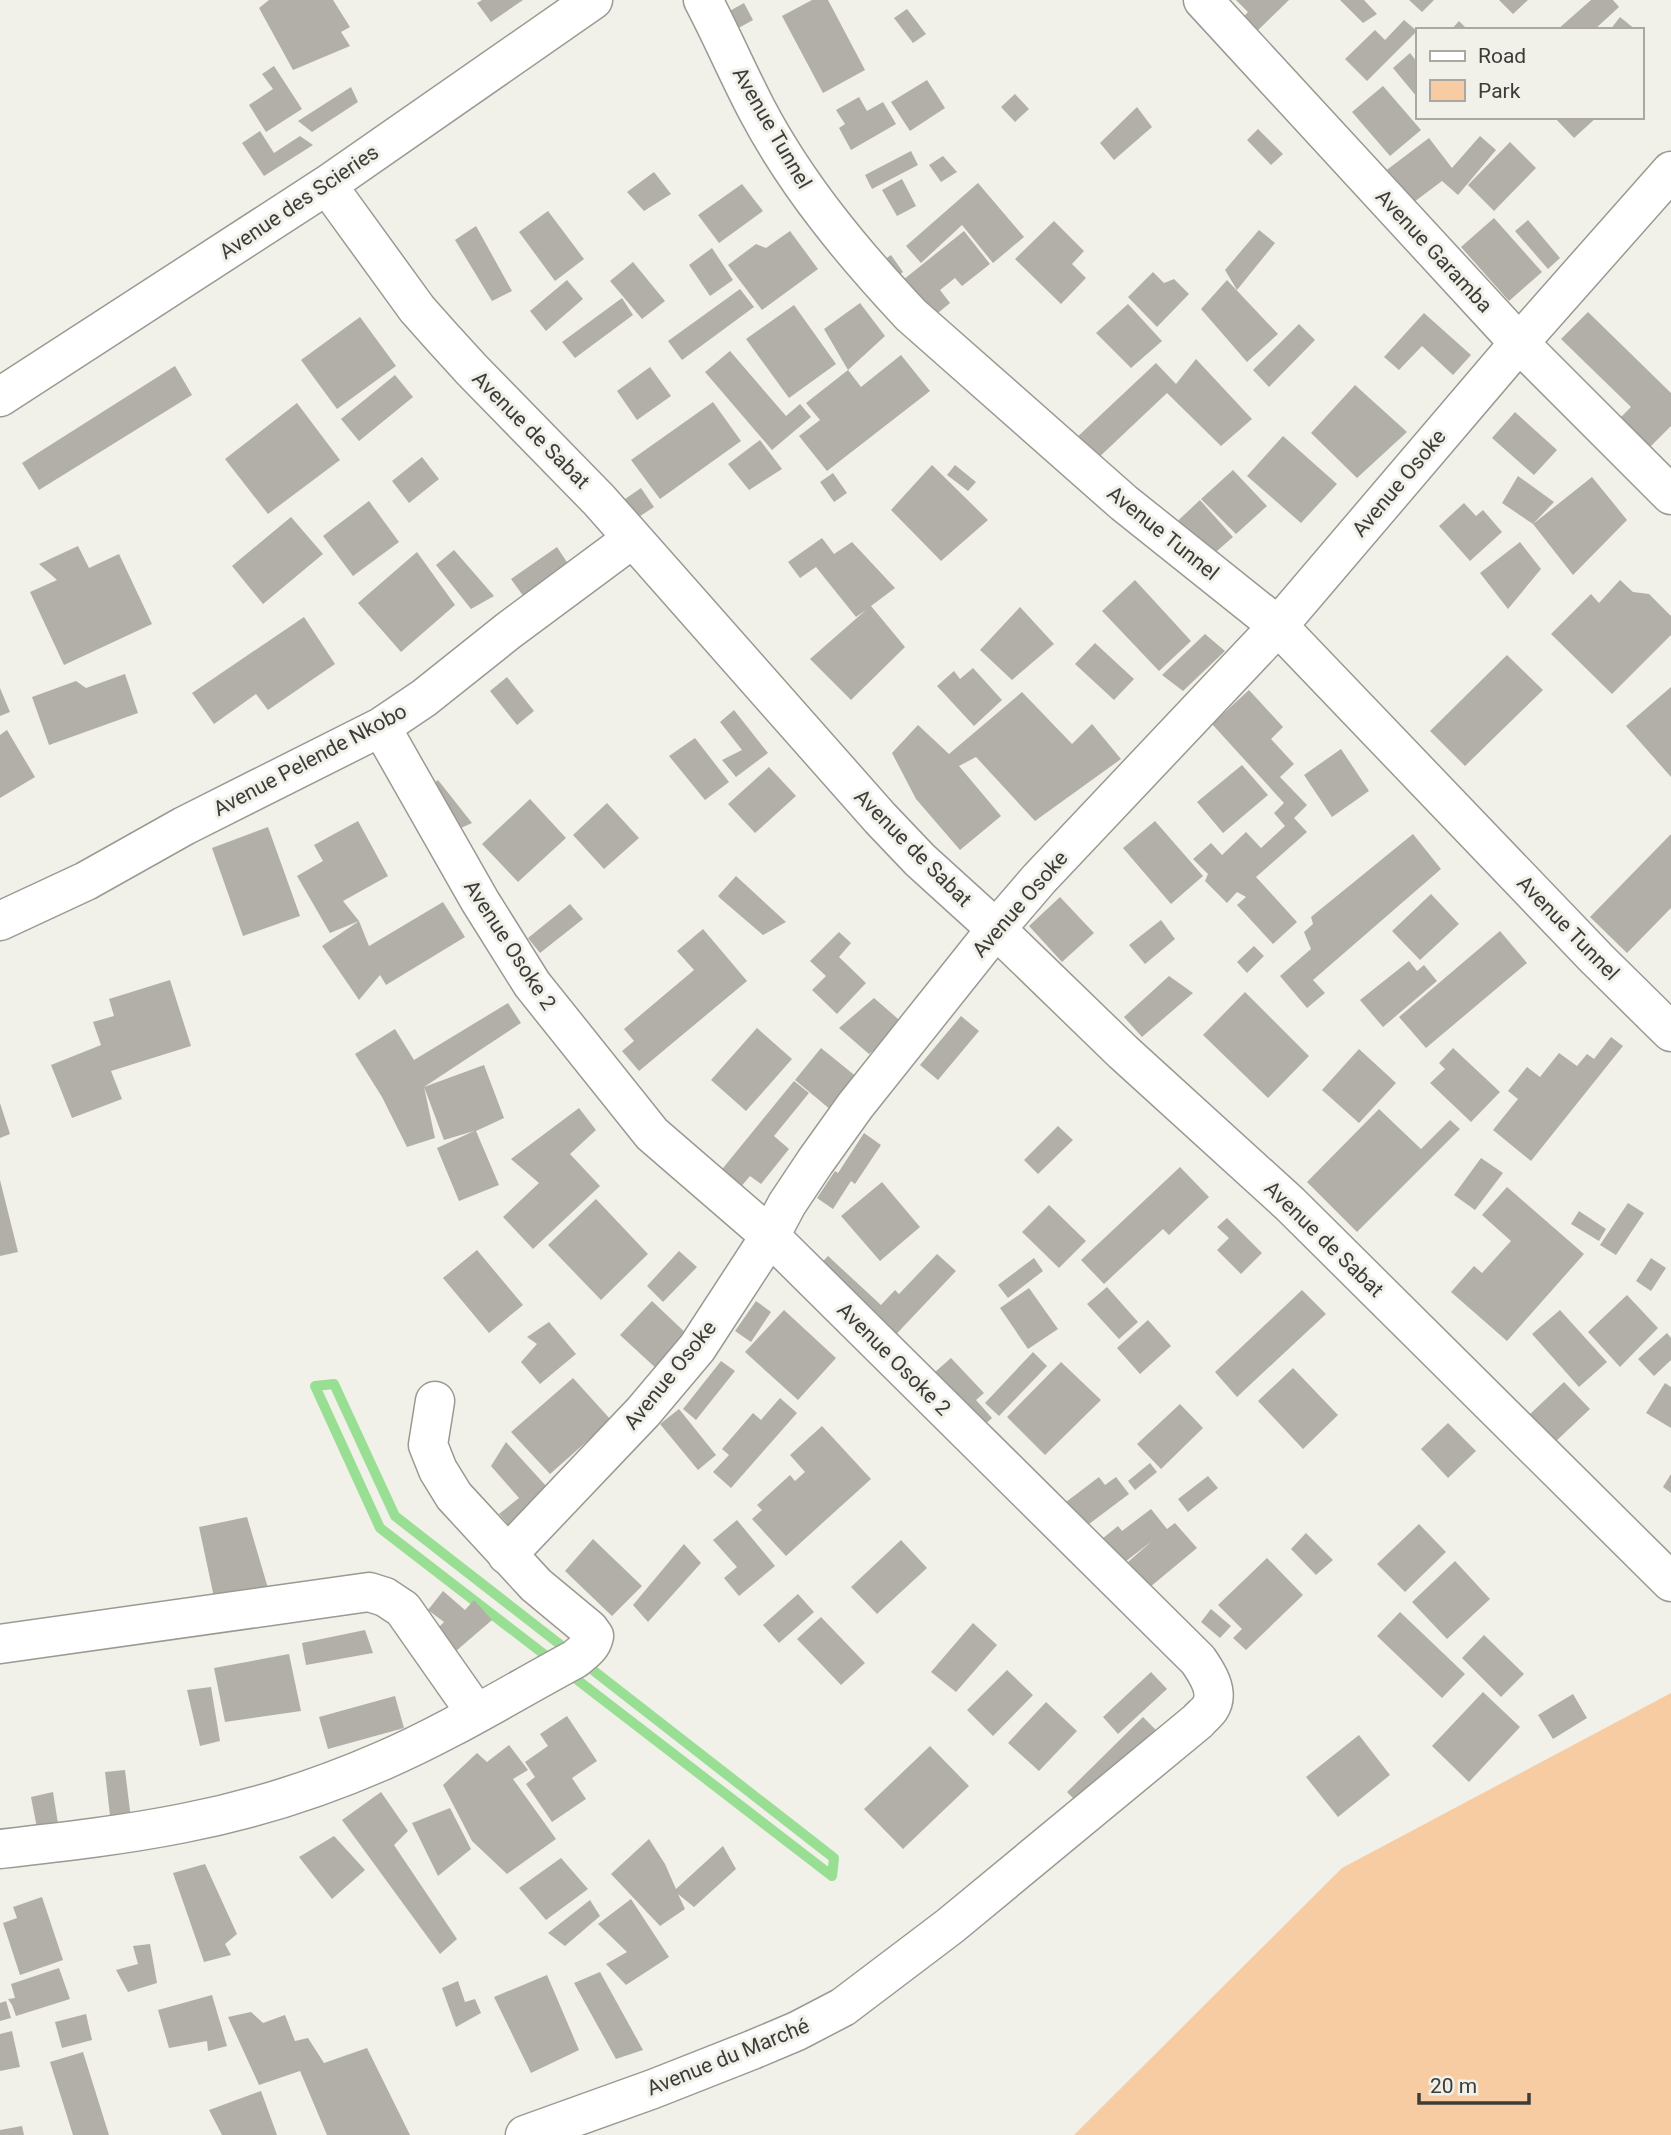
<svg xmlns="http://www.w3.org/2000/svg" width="1671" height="2135" font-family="Roboto,sans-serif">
<rect width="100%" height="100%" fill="#f1f0e9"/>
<!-- green -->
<path fill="#f8cca2" d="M1671 1693V2135H1074L1342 1868Z"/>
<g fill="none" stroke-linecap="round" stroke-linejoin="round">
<!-- stream -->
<path stroke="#98df94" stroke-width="10" d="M334 1384 395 1516 834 1858 832 1876 380 1528 315 1386Z"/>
</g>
<!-- building -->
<path fill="#b2afa9" d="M269 0H333L350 27 341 32 350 46 293 70 259 8Z
M482 0H523L491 22 477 3Z
M812 0H828L865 70 823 93 782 16Z
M1236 0H1289L1251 37 1237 23 1248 12Z
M1340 0H1364L1377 14 1363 23Z
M1409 0H1434L1422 12Z
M1499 0H1528L1513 14Z
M1591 0H1613L1619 7 1594 30H1557Z
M744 3 753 20 735 30 726 13Z
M907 9 926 34 913 43 894 18Z
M1620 17 1636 30H1610Z
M1404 20 1417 31 1367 81 1345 59 1375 30 1385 40Z
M1459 21 1468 30H1451Z
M1410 53 1417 62V97L1393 68Z
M274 66 302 109 266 132 249 105 273 89 262 74Z
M927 80 945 108 910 131 891 102Z
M1383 86 1421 130 1390 156 1352 112Z
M351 87 358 102 312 132 298 121Z
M1015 94 1029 109 1015 122 1001 107Z
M859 97 867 111 883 102 896 124 851 150 839 128 845 124 836 110Z
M1137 107 1152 127 1114 160 1100 143Z
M1554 117H1597L1574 138Z
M1258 129 1283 154 1271 165 1247 140Z
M260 131 274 153 300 136 313 145 264 176 242 143Z
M1480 136 1496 150 1458 195 1442 181 1410 205 1384 172 1429 138 1452 168Z
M1510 142 1536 168 1494 211 1468 185Z
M911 151 918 165 872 189 865 175Z
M943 156 957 172 941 182 929 165Z
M654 172 671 194 644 211 627 192Z
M902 179 916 206 897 216 882 190Z
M978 183 1024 237 993 263 962 225 921 263 906 246Z
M742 184 763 211 719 243 698 215Z
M548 211 584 259 555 281 519 232Z
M1494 218 1542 272 1509 301 1461 247Z
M1528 220 1560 258 1548 269 1515 231Z
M1054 221 1084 251 1072 264 1086 278 1061 304 1015 259Z
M476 226 512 291 492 301 455 240Z
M1259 230 1275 243 1237 290 1225 270Z
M790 231 818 269 762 310 728 265 756 244 766 248Z
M964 231 990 264 962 286 955 278 940 290 950 303 933 317 903 280Z
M712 248 733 280 710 296 689 265Z
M891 255 903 272 886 284 874 267Z
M633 262 665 301 642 319 610 281Z
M1153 272 1164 283 1174 279 1189 294 1157 327 1128 297Z
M567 280 583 299 546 331 530 311Z
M1227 280 1278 334 1247 362 1201 309Z
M740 289 754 307 682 360 668 341Z
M622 298 633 315 575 358 562 342Z
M860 303 885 336 848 370 861 387 901 355 930 391 827 471 799 436 820 420 806 403 848 370 824 329Z
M1128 304 1162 341 1131 368 1096 333Z
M794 305 836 364 789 398 746 339Z
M1588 312 1671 393V426L1638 459 1608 430 1631 407 1561 339Z
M1424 313 1471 355 1453 375 1422 346 1399 370 1384 357Z
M360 317 396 366 337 409 301 360Z
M1299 324 1315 340 1269 387 1253 370Z
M730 351 786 416 800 404 811 417 772 450 705 372Z
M1196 359 1252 419 1221 446 1167 393 1094 462 1073 441 1156 363 1176 384Z
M175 366 192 395 39 490 22 463Z
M650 367 671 396 637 420 617 391Z
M395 375 413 397 359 441 341 419Z
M1355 385 1407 432 1357 478 1311 433Z
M713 402 741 441 660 499 631 460Z
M297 403 340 460 268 514 225 459Z
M1515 412 1557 450 1534 475 1492 438Z
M1283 436 1337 484 1301 523 1247 476Z
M760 440 782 469 749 490 728 464Z
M422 457 439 479 409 503 392 481Z
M932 465 988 520 941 561 891 510Z
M955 465 976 482 968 491 947 475Z
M1233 470 1267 506 1236 534 1201 499Z
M833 473 847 493 834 502 820 482Z
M1518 476 1554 502 1533 524 1592 477 1627 520 1573 575 1533 524 1502 503Z
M641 488 654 507 628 524 615 506Z
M1200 500 1233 537 1202 564 1168 530Z
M369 501 399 542 353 576 323 536Z
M1464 503 1476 516 1483 510 1502 532 1470 561 1439 526Z
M291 517 323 554 263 604 232 566Z
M822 538 834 554 852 542 895 588 871 606 905 647 851 700 810 659 866 610 856 617 816 567 800 578 788 562Z
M1520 542 1541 569 1508 609 1480 573Z
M78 546 89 568 119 554 152 624 64 665 30 592 57 580 39 564Z
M557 547 574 573 529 604 511 579Z
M454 550 494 596 471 609 436 565Z
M417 552 455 605 401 652 358 603Z
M1135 580 1191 641 1159 671 1102 611Z
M1620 580 1633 592 1649 594 1671 616V635L1612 694 1551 634 1591 594 1599 603Z
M1020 607 1054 644 1012 680 980 650Z
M304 617 335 664 268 710 256 694 214 724 192 693Z
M1205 634 1225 651 1183 691 1162 675Z
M1095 643 1134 679 1114 700 1075 664Z
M1507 655 1543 690 1465 766 1430 731Z
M973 668 1002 700 974 726 937 686 954 671 960 679Z
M125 674 138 713 49 745 32 697 76 681 86 688Z
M507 677 534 711 517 725 490 691Z
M1671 687V777L1626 726Z
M0 688 10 712 0 716Z
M1249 690 1283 727 1271 739 1294 764 1280 777 1307 805 1294 818 1307 832 1256 877 1297 922 1273 944 1237 905 1246 897 1237 892 1227 903 1205 881 1208 874 1193 859 1211 843 1222 855 1246 832 1261 848 1285 826 1274 813 1284 803 1212 724Z
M1022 692 1072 744 1092 724 1121 759 1035 821 976 757 959 766 1001 816 960 850 916 799 892 753 918 725 949 754Z
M734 710 768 753 736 777 722 760 742 750 720 722Z
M7 730 35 777 0 798V735Z
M695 738 729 782 705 800 669 756Z
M1341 749 1369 791 1332 817 1304 775Z
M1242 765 1268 795 1223 833 1197 802Z
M769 767 796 796 755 833 728 804Z
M438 780 472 823 452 832 422 793Z
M530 799 566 838 518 882 482 844Z
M607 803 639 838 604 869 573 835Z
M358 821 388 876 343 901 359 921 369 946 443 902 465 937 386 985 380 975 359 1000 322 946 359 921 330 933 297 876 323 861 314 845Z
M1155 821 1203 876 1171 904 1123 848Z
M268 827 300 916 243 936 212 848Z
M1413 834 1441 869 1313 980 1325 993 1307 1008 1280 976 1311 949 1304 932 1313 924 1311 917Z
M1671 834V908L1627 953 1590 917Z
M736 876 786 922 763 935 721 899 718 896Z
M1431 894 1459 924 1420 960 1392 931Z
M1060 897 1094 933 1062 962 1029 926Z
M570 904 583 919 540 953 528 938Z
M1161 920 1175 939 1145 964 1129 945Z
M703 929 747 981 639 1071 622 1051 634 1041 624 1029 694 970 677 951Z
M1500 931 1527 963 1426 1048 1399 1017Z
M839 932 851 943 839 957 866 983 837 1014 812 990 826 976 810 961Z
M1254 946 1264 956 1247 973 1237 962Z
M1409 961 1417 971 1424 965 1437 981 1383 1027 1360 1000Z
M1169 976 1193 993 1142 1037 1124 1017Z
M170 980 191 1046 111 1071 122 1099 72 1118 51 1065 101 1045 93 1022 114 1016 109 999Z
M1245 992 1309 1056 1268 1098 1203 1035Z
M874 998 905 1025 869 1054 839 1028Z
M508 1003 521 1023 424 1087 484 1065 504 1118 476 1131 499 1185 459 1201 437 1148 474 1131 444 1140 424 1087 435 1138 407 1147 382 1097 355 1054 395 1029 414 1060Z
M961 1016 979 1031 938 1080 920 1065Z
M757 1028 792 1059 746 1111 711 1080Z
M1611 1037 1623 1046 1531 1161 1493 1130 1518 1099 1508 1091 1527 1067 1540 1077 1559 1053 1577 1066 1587 1054 1594 1059Z
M821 1048 858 1078 831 1110 795 1080Z
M1453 1048 1500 1092 1471 1122 1430 1083 1445 1069 1439 1063Z
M1359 1049 1396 1083 1359 1123 1322 1090Z
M794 1081 809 1093 774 1136 789 1149 761 1184 750 1176 734 1195 715 1178Z
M0 1103 10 1134 0 1138Z
M579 1108 596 1130 570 1154 600 1186 533 1249 503 1217 539 1183 511 1159Z
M1379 1109 1421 1149 1450 1120 1460 1129 1357 1232 1307 1182Z
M1058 1126 1073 1140 1038 1174 1024 1160Z
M864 1133 881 1145 855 1184 851 1181 833 1209 817 1198 835 1171 838 1173Z
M1481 1158 1503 1173 1475 1210 1454 1195Z
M1180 1167 1209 1197 1169 1235 1163 1229 1104 1284 1081 1260Z
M0 1180 18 1252 0 1256Z
M882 1182 920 1227 880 1261 841 1216Z
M1507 1187 1584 1254 1507 1341 1451 1292 1474 1266 1482 1273 1511 1241 1482 1215Z
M596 1199 648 1254 601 1300 548 1245Z
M1628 1203 1644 1213 1616 1255 1600 1245Z
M1049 1205 1086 1241 1059 1268 1022 1232Z
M1579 1211 1606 1229 1599 1241 1571 1224Z
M1227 1218 1262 1253 1241 1274 1217 1250 1229 1238 1217 1227Z
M477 1250 523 1305 489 1333 443 1278Z
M679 1251 697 1267 663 1302 647 1286Z
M937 1254 956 1271 886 1345 810 1275 828 1256 881 1305 895 1290 899 1294Z
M1034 1258 1043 1271 1008 1298 998 1285Z
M1651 1258 1666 1268 1651 1291 1636 1281Z
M1107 1287 1138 1322 1119 1339 1087 1304Z
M1029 1288 1058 1329 1028 1349 1000 1308Z
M1302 1290 1326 1314 1237 1397 1215 1372Z
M1627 1295 1658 1328 1620 1367 1588 1332Z
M652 1301 690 1337 659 1371 620 1335Z
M756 1301 771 1312 751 1342 735 1331Z
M784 1310 836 1358 798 1400 745 1352Z
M1560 1310 1607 1362 1579 1387 1532 1334Z
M1148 1320 1171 1346 1140 1374 1117 1348Z
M549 1322 576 1354 540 1384 521 1362 537 1344 527 1337Z
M1667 1333 1671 1338V1360L1654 1376 1638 1359Z
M1033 1352 1047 1366 999 1416 985 1403Z
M951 1358 984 1393 976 1400 992 1418 977 1432 927 1379Z
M721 1361 735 1371 696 1420 683 1409Z
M1061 1362 1101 1400 1045 1455 1007 1417Z
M1293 1368 1338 1415 1303 1449 1258 1401Z
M573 1378 611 1420 550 1474 511 1432Z
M1564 1382 1590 1409 1554 1443 1528 1416Z
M1665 1383 1671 1387V1428L1646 1413Z
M780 1398 797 1413 731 1488 713 1472 729 1455 722 1449 753 1413 761 1420Z
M1180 1404 1203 1428 1161 1469 1137 1444Z
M679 1409 716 1455 698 1470 660 1424Z
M1448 1423 1476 1451 1448 1478 1421 1449Z
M822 1426 871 1479 786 1556 752 1519 762 1510 757 1505 790 1475 795 1481 805 1472 790 1455Z
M506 1442 557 1498 512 1529 499 1514 519 1498 491 1466Z
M1150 1463 1157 1472 1135 1490 1128 1481Z
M1671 1474V1493L1663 1487Z
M1208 1476 1218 1488 1188 1512 1178 1499Z
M1099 1477 1105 1485 1116 1477 1129 1494 1085 1527 1066 1502Z
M1151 1509 1167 1529 1175 1523 1197 1548 1150 1587 1128 1562 1152 1541 1121 1565 1102 1539 1118 1526 1122 1531Z
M247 1517 270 1595 215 1602 199 1527Z
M737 1520 775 1566 739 1596 724 1578 737 1567 713 1540Z
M1419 1524 1446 1552 1405 1592 1377 1564Z
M1306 1533 1333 1560 1316 1575 1291 1549Z
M593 1539 642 1586 612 1616 565 1571Z
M901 1540 927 1568 877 1614 851 1587Z
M684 1544 701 1563 648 1622 633 1605Z
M1267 1558 1303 1595 1246 1650 1233 1638 1242 1629 1218 1605Z
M1455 1561 1490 1599 1447 1639 1412 1602Z
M443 1591 465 1610 474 1600 492 1620 456 1651 437 1629 444 1622 428 1610Z
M798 1594 814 1612 779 1643 763 1625Z
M1211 1609 1231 1626 1220 1638 1201 1622Z
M1400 1612 1465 1674 1442 1698 1377 1636Z
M821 1617 865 1663 841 1685 797 1639Z
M973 1623 997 1645 956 1692 931 1672Z
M365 1630 373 1653 306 1665 302 1643Z
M1484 1635 1524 1674 1501 1697 1462 1658Z
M289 1654 301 1711 225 1722 214 1668Z
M1007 1670 1033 1695 993 1736 967 1710Z
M1151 1672 1167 1689 1118 1734 1103 1717Z
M211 1687 220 1741 200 1746 187 1690Z
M1483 1692 1520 1727 1469 1782 1432 1746Z
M1573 1694 1587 1718 1553 1739 1538 1715Z
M395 1696 404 1728 328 1749 319 1717Z
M1046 1702 1077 1731 1039 1771 1008 1743Z
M567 1716 597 1761 572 1778 586 1799 552 1822 526 1784 535 1777 525 1762 548 1746 540 1734Z
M1143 1717 1158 1732 1082 1807 1067 1792Z
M1359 1735 1390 1775 1338 1817 1306 1777Z
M509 1745 528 1770 513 1779 556 1839 507 1874 472 1841 443 1785 477 1753 487 1762Z
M930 1746 969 1786 903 1849 864 1809Z
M125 1770 131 1819 111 1824 105 1772Z
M53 1792 58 1824 37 1828 31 1797Z
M381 1792 408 1831 394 1845 457 1939 440 1954 342 1820Z
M450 1808 471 1849 438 1876 412 1823Z
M334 1836 365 1870 332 1899 299 1857Z
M649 1839 665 1864 676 1889 723 1846 736 1869 694 1907 678 1894 685 1909 660 1926 611 1874Z
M561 1858 588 1889 546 1920 519 1888Z
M205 1864 237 1934 225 1944 231 1955 204 1962 173 1873Z
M42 1897 63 1960 20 1975 3 1923 17 1918 13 1907Z
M631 1899 669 1957 626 1985 606 1964 627 1952 598 1924Z
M590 1900 600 1916 565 1946 548 1933Z
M150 1944 157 1983 128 1992 116 1970 138 1964 133 1946Z
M59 1968 70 1999 16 2016 12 2005 8 1999 15 1998 11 1984Z
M600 1972 643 2050 616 2059 574 1983Z
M547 1975 579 2050 531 2073 494 1997Z
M458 1981 465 2002 475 1999 481 2013 456 2027 442 1988Z
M212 1995 227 2046 208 2051 207 2041 169 2048 158 2010Z
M6 2001 11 2018 0 2021V2003Z
M251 2012 263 2023 285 2015 295 2041 308 2038 324 2063 367 2048 410 2135H327L300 2071 259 2085 228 2017Z
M86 2014 92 2040 62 2048 55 2022Z
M12 2031 20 2067 0 2071V2034Z
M83 2052 109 2135H73L50 2062Z
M261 2091 277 2135H222L209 2110Z
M22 2126 24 2135H0V2130Z"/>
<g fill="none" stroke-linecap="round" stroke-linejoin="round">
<!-- minor casing -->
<g stroke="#9a9a93" stroke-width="41">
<path id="minor" d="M703 0C722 36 738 74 757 110 797 186 853 253 911 315L1124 503 1278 626 1597 959 1671 1032
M1203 0 1519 343 1671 495
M327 185 417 309 441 336 472 370 599 500 880 818 920 860 996 929 1123 1052 1290 1204 1671 1582
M0 397 327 185 593 0
M381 727 480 901 532 984 652 1134 770 1236 1198 1660C1207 1673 1220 1692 1210 1708 1207 1713 1201 1717 1198 1721L950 1926 843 2007 797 2031 752 2050 653 2089 525 2135
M0 921 86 881 184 826 381 727 424 698 508 631 632 539
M507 1555 643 1412 697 1348 770 1236 787 1204 815 1162 855 1106 996 929 1039 879 1278 626 1519 343 1671 171
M0 1644 369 1592 385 1597 403 1609 476 1713
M0 1849C62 1842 124 1835 184 1823 252 1810 320 1788 382 1761 449 1732 512 1693 575 1659 583 1652 592 1647 594 1636L589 1629 536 1585 454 1496 438 1470 428 1445 435 1401"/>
</g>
<!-- minor -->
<use href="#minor" stroke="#fff" stroke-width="38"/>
</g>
<g text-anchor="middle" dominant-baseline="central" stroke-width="6" stroke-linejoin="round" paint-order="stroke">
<!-- street labels -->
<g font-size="21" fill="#3c3c39" stroke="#f1f0e9">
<text transform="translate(772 128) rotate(60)">Avenue Tunnel</text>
<text transform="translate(299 202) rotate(-34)">Avenue des Scieries</text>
<text transform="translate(1434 251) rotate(47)">Avenue Garamba</text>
<text transform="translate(531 430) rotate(45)">Avenue de Sabat</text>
<text transform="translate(1399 483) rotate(-50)">Avenue Osoke</text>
<text transform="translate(1163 533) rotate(39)">Avenue Tunnel</text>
<text transform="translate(310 760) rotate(-28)">Avenue Pelende Nkobo</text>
<text transform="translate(913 848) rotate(45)">Avenue de Sabat</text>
<text transform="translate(1020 904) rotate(-49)">Avenue Osoke</text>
<text transform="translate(1568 928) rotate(46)">Avenue Tunnel</text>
<text transform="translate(510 945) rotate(57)">Avenue Osoke 2</text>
<text transform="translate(1324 1239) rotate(44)">Avenue de Sabat</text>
<text transform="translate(894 1359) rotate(45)">Avenue Osoke 2</text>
<text transform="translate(670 1375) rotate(-51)">Avenue Osoke</text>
<text transform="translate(728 2057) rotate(-22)">Avenue du Marché</text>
</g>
</g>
<!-- legend -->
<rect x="1416" y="28" width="228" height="91" fill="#f1f0e9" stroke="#a9a8a3" stroke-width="2"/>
<rect x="1430" y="51" width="35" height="10" fill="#ffffff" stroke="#a9a8a3" stroke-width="2"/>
<text x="1478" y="63" font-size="21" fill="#3c3c39">Road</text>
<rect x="1430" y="80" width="35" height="21" fill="#f8cca2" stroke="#a9a8a3" stroke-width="2"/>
<text x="1478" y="98" font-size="21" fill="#3c3c39">Park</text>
<!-- scale -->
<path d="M1419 2093v10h110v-10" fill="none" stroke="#3c3c39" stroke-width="3.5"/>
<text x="1430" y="2093" font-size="21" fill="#3c3c39" stroke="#f1f0e9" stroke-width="5" paint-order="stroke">20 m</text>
</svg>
